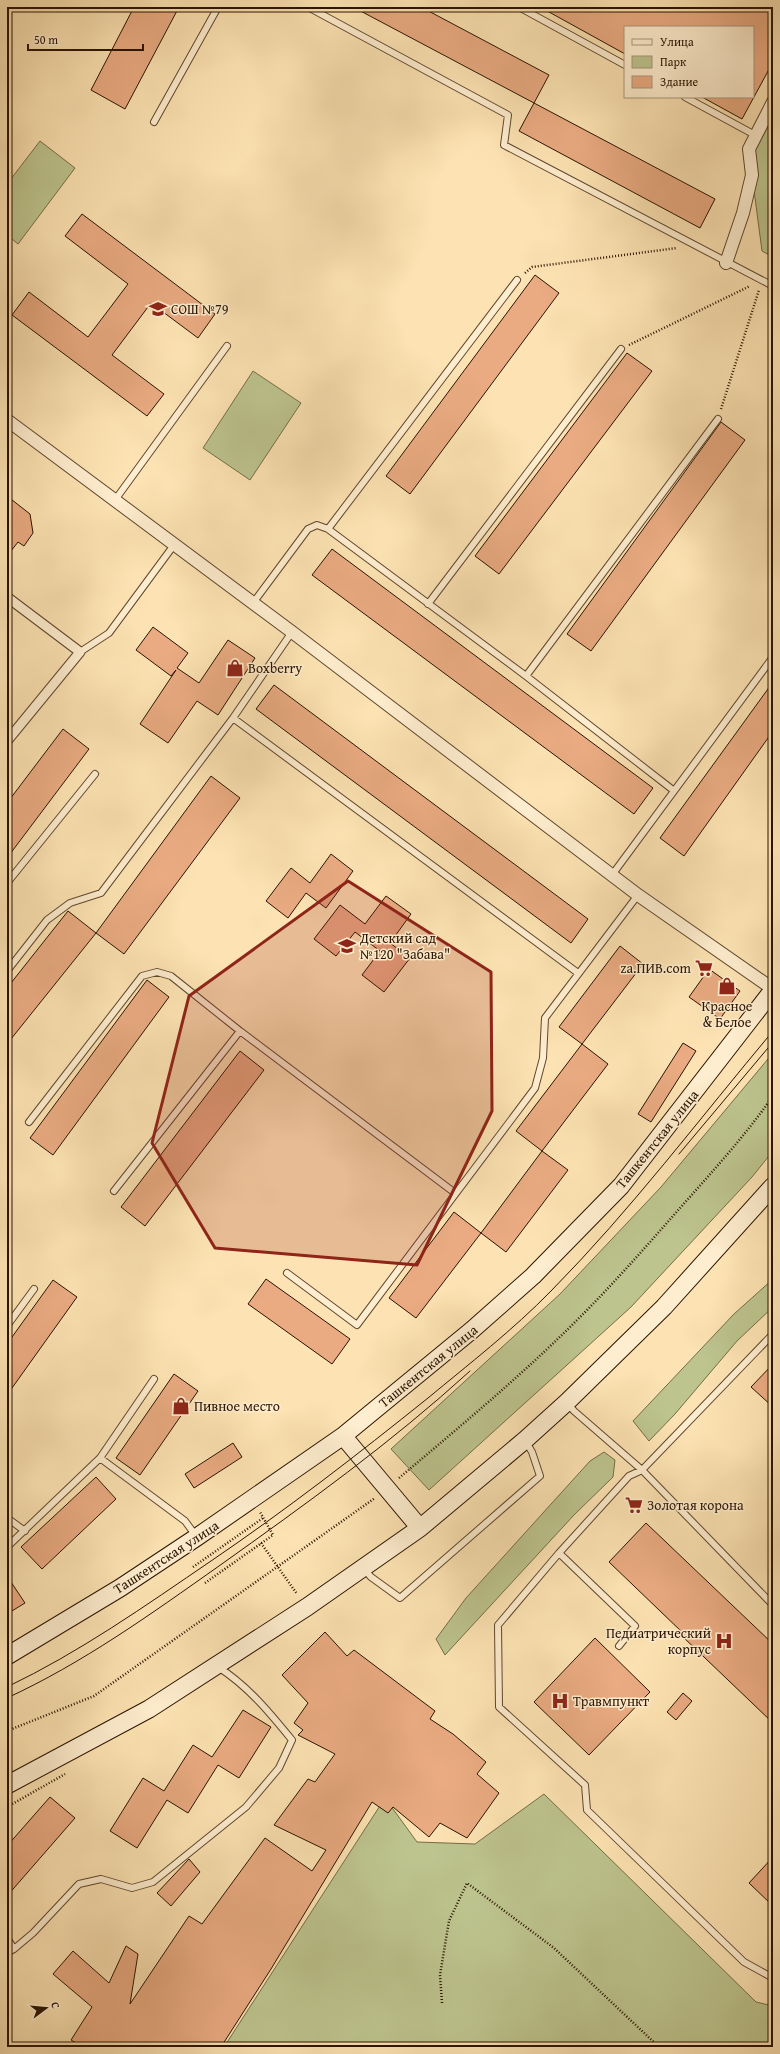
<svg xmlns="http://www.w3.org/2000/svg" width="780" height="2054" font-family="'Gentium Book Plus',serif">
<rect width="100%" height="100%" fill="#fde3b3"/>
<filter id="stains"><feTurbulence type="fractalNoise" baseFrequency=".005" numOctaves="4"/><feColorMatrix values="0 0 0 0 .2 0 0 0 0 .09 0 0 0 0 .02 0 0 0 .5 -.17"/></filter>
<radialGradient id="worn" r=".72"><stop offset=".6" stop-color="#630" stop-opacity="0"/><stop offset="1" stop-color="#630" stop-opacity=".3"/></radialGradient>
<!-- green -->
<path fill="#bdc48e" stroke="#746c47" d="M773 105V257L762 251 752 175 755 135Z
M40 141 75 168 18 244 7 235V184Z
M253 371 301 403 250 480 203 448Z
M773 1053V1151L752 1177 631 1307 429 1490 391 1449 560 1294 661 1187Z
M773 1279V1307L737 1341 675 1414 649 1441 633 1421 734 1314Z
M604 1452 615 1460 613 1477 574 1515 445 1655 436 1639 466 1598 590 1461Z
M544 1794 756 2002 773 2006V2047H224L385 1798 417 1842 475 1844Z"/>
<!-- building -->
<path fill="#eaab82" stroke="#2a1300" d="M134 7H179L125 109 91 90Z
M353 7H421L549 75 534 103Z
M540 7H773V62L742 119 702 97H753V27H625V54Z
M534 103 715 199 700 228 519 131Z
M82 214 215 314 198 338 151 303 112 355 164 394 147 416 12 315 29 292 88 337 128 284 65 236Z
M535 275 559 293 410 494 386 476Z
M627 353 652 371 499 574 475 556Z
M721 422 745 440 591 651 567 634Z
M7 496 30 514 33 533 24 546 18 542 7 556Z
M332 549 653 788 634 814 312 575Z
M153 627 188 653 177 668 199 683 228 640 255 658 218 715 197 701 168 743 140 724 176 670 171 676 136 650Z
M773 682V731L684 856 660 838Z
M274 685 588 919 571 943 256 709Z
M63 729 89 749 7 858V803Z
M211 776 240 798 124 954 96 933Z
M331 854 353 871 326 908 306 893 288 918 266 901 291 868 310 883Z
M386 896 411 914 390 943 410 958 384 992 362 975 380 951 355 932 336 956 314 939 340 905 365 924Z
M68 911 96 933 7 1044V988Z
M620 946 643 964 582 1044 559 1027Z
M709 969 740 991 720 1019 689 997Z
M147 980 169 997 53 1155 30 1138Z
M683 1043 696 1051 651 1122 638 1114Z
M582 1044 608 1064 542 1151 516 1131Z
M240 1051 264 1070 145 1226 121 1207Z
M542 1151 568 1170 506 1252 481 1233Z
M454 1212 481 1233 416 1318 389 1298Z
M266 1279 350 1339 332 1364 248 1304Z
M53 1280 77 1297 7 1395V1344Z
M773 1364V1407L751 1387Z
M174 1374 198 1391 140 1475 116 1458Z
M233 1443 242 1457 194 1488 185 1474Z
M96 1477 116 1499 42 1569 21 1547Z
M646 1523 773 1644V1723L682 1636 684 1634 609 1562Z
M7 1576 25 1603 7 1614Z
M325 1632 347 1656 354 1650 435 1711 430 1719 453 1734 486 1762 477 1774 499 1793 467 1838 440 1823 429 1837 393 1807 388 1813 372 1802 271 1969 221 2047H83L71 2040 92 2007 53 1974 73 1951 109 1983 126 1946 138 1954 130 2004 189 1916 202 1924 265 1838 312 1871 326 1850 274 1825 308 1779 315 1782 335 1754 298 1735 303 1730 294 1723 308 1703 282 1675Z
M595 1638 650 1692 589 1755 534 1702Z
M683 1693 692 1701 676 1720 667 1712Z
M243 1710 271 1727 239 1778 218 1765 188 1813 167 1800 137 1848 110 1831 143 1778 164 1791 193 1745 212 1757Z
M50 1797 75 1818 7 1896V1846Z
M773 1857V1906L749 1883Z
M189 1859 200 1872 171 1906 157 1893Z"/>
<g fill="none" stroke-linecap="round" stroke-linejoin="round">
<!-- service casing -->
<g stroke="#5f472d" stroke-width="8">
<path id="service" d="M308 7 508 115 504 145 773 286
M519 7 625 65
M685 97 755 135
M154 122 218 7
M115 500 227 346
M328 529 517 280
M253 603 308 529 317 525 328 529 526 676 673 790
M428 604 621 349
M80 652 109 633 174 545
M526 676 718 419
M233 718 578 973
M612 875 773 657
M7 883 95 774
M7 971 47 920 70 903 101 893 233 718 292 632
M29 1122 142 976 157 972 171 976 240 1031 455 1193
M114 1191 240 1031
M287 1273 357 1325 535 1088 543 1058 545 1018 638 895
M7 1326 34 1289
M773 1334 642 1470 629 1476 559 1553 498 1625 499 1707 585 1785 587 1810 744 1962 773 1978
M567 1403 574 1411 642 1470 773 1605
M100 1458 185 1521 196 1536
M7 1518 25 1531
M7 1547 100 1458 154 1379
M559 1553 635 1626 619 1646
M364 1569 371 1577 400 1598 540 1476 532 1452 526 1442
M7 1938 14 1949
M7 1953 14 1949 33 1933 79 1884 101 1879 132 1888 153 1882 246 1807 279 1768 292 1740C270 1713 248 1686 218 1667"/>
</g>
<!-- pedestrian casing -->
<g stroke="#5f472d" stroke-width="11">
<path id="pedestrian" d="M7 597 80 652 7 741"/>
</g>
<!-- minor casing -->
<g stroke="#5f472d" stroke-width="14">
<path id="minor" d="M726 263 743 213 752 175 749 149 773 102
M7 420 292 632 638 895 773 989"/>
</g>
<!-- secondary casing -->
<g stroke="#2a1300" stroke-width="19">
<path id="secondary" d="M343 1436 420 1528
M7 1656 120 1588 197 1537 343 1436 472 1330 533 1276 621 1186 773 990
M7 1785 149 1709 307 1607 420 1528 525 1440 567 1402 664 1307 773 1186"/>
</g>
<!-- path -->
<path stroke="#2a1300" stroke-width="2.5" stroke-dasharray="1 2" stroke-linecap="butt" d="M525 273 532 267 677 248
M629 345 750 286
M721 409 759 290
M399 1478C457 1429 515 1381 569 1328 608 1290 644 1249 680 1208 712 1172 745 1136 773 1096
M261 1543 297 1594
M193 1567 263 1518
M205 1583 273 1535 260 1512
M7 1731 94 1696 375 1498
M7 1807 65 1774
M442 2003 440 1975 449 1921 467 1883 554 1948 659 2047"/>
<!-- service -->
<use href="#service" stroke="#feedce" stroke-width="6"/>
<!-- pedestrian -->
<use href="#pedestrian" stroke="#feedce" stroke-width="9"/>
<!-- minor -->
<use href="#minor" stroke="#feedce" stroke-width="12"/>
<!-- secondary -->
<use href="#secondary" stroke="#feedce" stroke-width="17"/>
<!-- tram -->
<path stroke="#2a1300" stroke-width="1" d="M679 1154 773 1042
M7 1687C80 1652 145 1606 211 1561 286 1510 357 1455 428 1398 469 1364 513 1330 551 1291 631 1210 700 1118 773 1031
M7 1698C83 1663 151 1614 219 1566 306 1504 391 1443 470 1371"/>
</g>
<!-- marked area -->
<path fill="#8f2418" fill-opacity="0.2" stroke="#8f2418" stroke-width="3" stroke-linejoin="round" d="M348 881 491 972 492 1111 417 1265 215 1248 152 1143 189 996Z"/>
<!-- icons -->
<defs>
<g id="school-bare" transform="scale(1.38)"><path d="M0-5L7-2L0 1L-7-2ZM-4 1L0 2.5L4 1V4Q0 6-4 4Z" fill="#8f2418" stroke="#feedce" stroke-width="2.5" paint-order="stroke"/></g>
<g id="shop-bare" transform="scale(1.38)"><path d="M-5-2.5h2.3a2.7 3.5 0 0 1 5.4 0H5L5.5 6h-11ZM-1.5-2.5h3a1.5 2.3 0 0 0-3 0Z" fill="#8f2418" stroke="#feedce" stroke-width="2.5" paint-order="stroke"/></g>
<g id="supermarket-bare" transform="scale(1.38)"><path d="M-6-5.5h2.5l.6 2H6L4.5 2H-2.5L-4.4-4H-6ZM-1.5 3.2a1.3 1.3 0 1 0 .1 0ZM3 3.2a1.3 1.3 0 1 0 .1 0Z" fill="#8f2418" stroke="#feedce" stroke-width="2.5" paint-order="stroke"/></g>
<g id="hospital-bare" transform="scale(1.38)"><path d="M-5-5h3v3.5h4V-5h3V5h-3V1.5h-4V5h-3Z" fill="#8f2418" stroke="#feedce" stroke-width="2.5" paint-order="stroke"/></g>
</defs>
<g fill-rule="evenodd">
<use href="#school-bare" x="158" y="309"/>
<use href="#shop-bare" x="235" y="668"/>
<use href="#school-bare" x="347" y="946"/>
<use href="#supermarket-bare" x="704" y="968"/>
<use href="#shop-bare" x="727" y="986"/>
<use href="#shop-bare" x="181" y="1406"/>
<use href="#supermarket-bare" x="634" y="1505"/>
<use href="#hospital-bare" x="724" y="1641"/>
<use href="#hospital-bare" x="560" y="1701"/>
</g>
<g text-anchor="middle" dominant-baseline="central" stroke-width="3" stroke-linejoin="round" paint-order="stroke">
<!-- poi labels -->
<g font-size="14" fill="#2a1300" stroke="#feedce" text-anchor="start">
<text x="171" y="309">СОШ №79</text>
<text x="248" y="668">Boxberry</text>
<text x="360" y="938">Детский сад<tspan x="360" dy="16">№120 "Забава"</tspan></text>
<text x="691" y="968" text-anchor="end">za.ПИВ.com</text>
<text x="727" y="1006" text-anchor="middle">Красное<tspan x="727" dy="16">&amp; Белое</tspan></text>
<text x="194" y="1406">Пивное место</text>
<text x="647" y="1505">Золотая корона</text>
<text x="711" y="1633" text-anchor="end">Педиатрический<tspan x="711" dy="16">корпус</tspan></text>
<text x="573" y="1701">Травмпункт</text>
</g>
<!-- street labels -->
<g font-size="14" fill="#2a1300" stroke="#feedce">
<text transform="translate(657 1139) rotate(-51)">Ташкентская улица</text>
<text transform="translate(428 1366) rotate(-39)">Ташкентская улица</text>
<text transform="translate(166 1557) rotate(-33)">Ташкентская улица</text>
</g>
</g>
<!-- margin -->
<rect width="780" height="2054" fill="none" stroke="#fde3b3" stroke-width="24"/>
<rect x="8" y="8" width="764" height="2038" fill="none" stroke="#2a1300" stroke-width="2"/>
<rect x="12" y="12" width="756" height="2030" fill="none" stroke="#2a1300"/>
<!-- legend -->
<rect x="624" y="26" width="130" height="72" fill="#feedce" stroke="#a9967c"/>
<rect x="632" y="39" width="20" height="6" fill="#feedce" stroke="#a9967c"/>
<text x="660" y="46" font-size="12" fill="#2a1300">Улица</text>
<rect x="632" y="56" width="20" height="12" fill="#bdc48e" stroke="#a9967c"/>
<text x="660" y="66" font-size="12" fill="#2a1300">Парк</text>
<rect x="632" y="76" width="20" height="12" fill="#eaab82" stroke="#a9967c"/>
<text x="660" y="86" font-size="12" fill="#2a1300">Здание</text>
<!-- north arrow -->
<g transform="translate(46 2008) rotate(74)" stroke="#feedce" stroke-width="3" paint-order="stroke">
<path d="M0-3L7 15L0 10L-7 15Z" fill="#2a1300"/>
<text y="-6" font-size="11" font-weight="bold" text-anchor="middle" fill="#2a1300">С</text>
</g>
<!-- scale -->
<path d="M28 44v6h115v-6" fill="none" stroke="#2a1300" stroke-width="2"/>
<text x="34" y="44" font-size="12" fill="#2a1300" stroke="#feedce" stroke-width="3" paint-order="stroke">50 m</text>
<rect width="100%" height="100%" filter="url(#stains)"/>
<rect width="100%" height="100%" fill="url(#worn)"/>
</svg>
